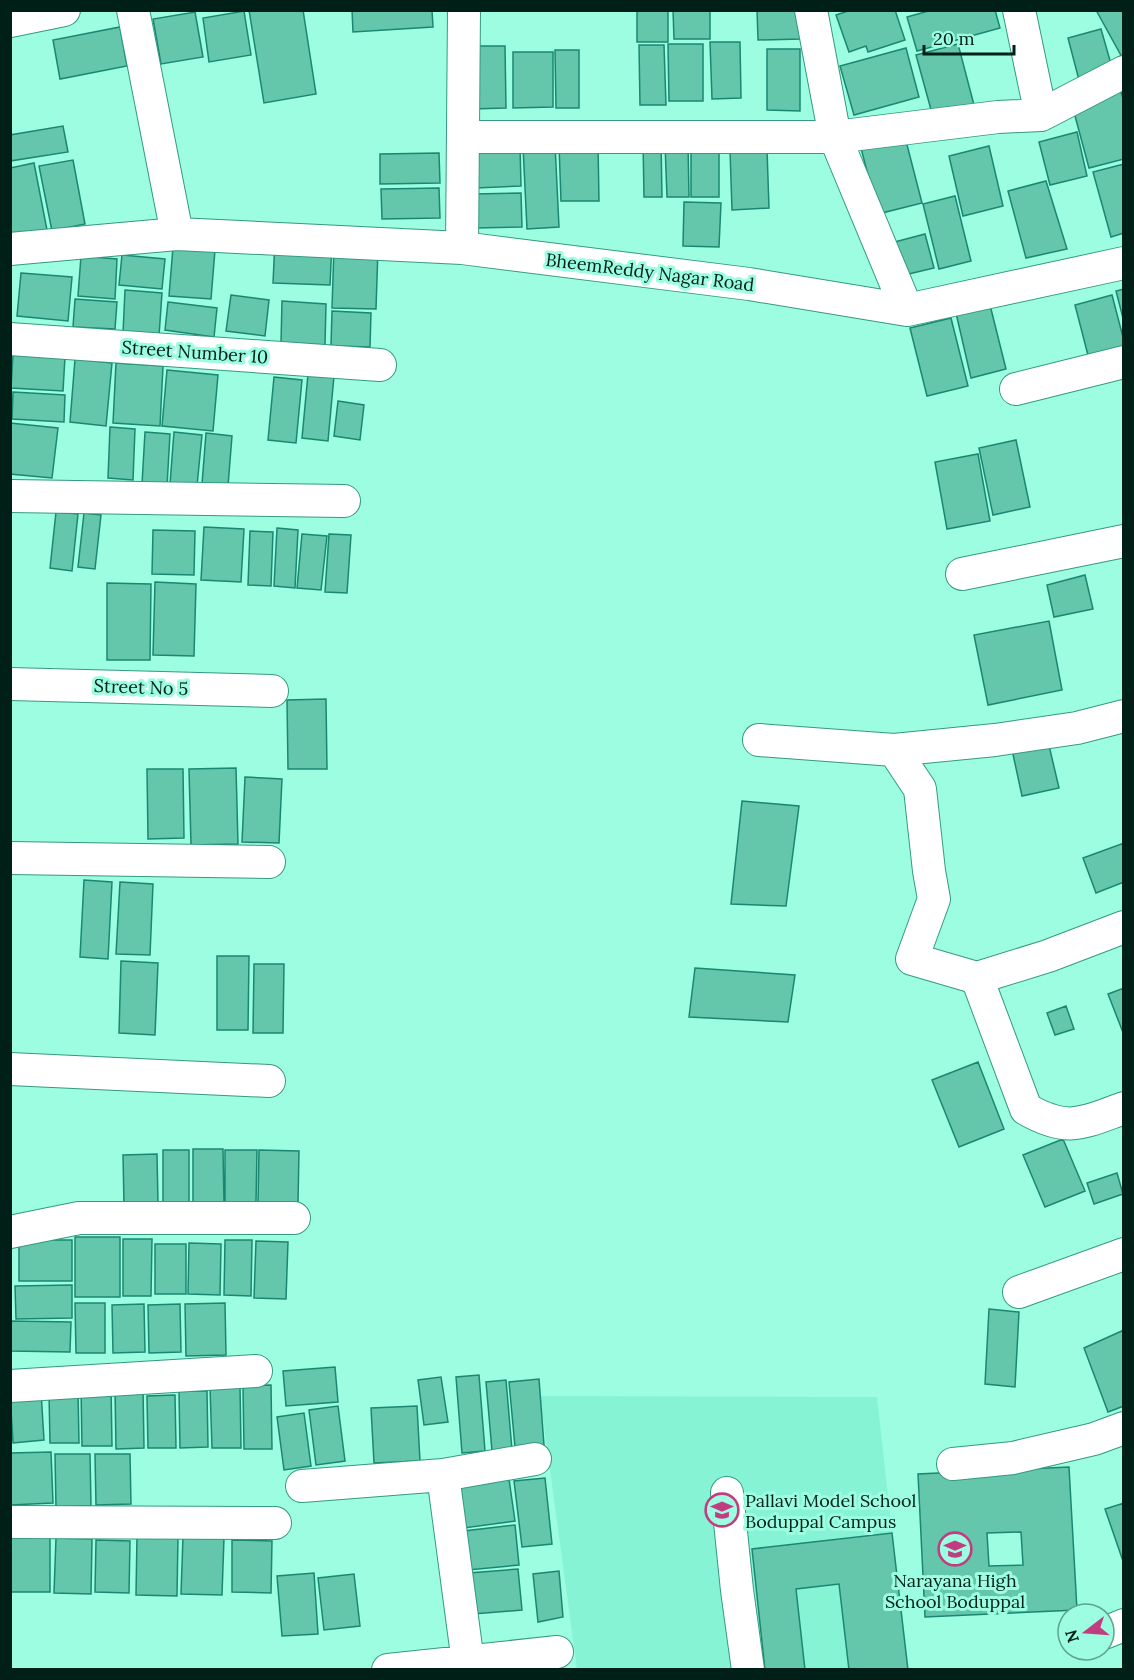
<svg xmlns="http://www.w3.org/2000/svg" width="1134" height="1680" font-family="Lora,serif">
<rect width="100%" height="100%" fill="#9cfde1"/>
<!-- built -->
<path fill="#86f3d4" d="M540 1396 877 1397 902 1623 905 1669H577Z"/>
<!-- building -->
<path fill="#64c6ab" stroke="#1a8870" stroke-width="1.5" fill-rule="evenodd" d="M249 10H303L316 94 264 103Z
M352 10H432L433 27 353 32Z
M637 10H668V42H637Z
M673 10H710V39H674Z
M757 10H800L801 39 758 40Z
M851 10H895L905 40 868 52 866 46 849 52 836 15Z
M932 10H995L1000 28 917 51 907 17Z
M1096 10H1124L1123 59Z
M244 11 251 55 209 62 203 18Z
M195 12 203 57 161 64 153 19Z
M120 27 127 66 60 79 53 40Z
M1101 29 1113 71 1079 80 1068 38Z
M710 42H740L741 98 712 99Z
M668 44H703V101H669Z
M958 44 974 105 933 117 916 55Z
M639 45H664L666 105H640Z
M471 46H505L506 108 472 109Z
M906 48 919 97 854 115 840 66Z
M767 49H800V111L767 110Z
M555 50H579V108H556Z
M513 52H553V107L513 108Z
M1120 88 1124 102V159L1089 168 1071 101Z
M63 126 68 152 10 161V135Z
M1077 132 1087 176 1050 185 1039 142Z
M905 137 922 203 878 214 861 148Z
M643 141H661L662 197H644Z
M691 142H719V197H691Z
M688 143 689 197H667L665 144Z
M555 144 559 227 527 229 523 146Z
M598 144 599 201H561L559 145Z
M520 146 521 186 476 188 475 147Z
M989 146 1003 206 963 216 949 156Z
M767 149 769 208 732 210 730 150Z
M439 153 440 183 380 184V154Z
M73 160 85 224 52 231 39 166Z
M34 163 47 230 10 237V168Z
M1124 164V233L1111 237 1093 172Z
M1046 181 1067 249 1026 258 1008 191Z
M439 188 440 218 382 219 381 189Z
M521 193 522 227 476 228 475 194Z
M955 196 971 261 939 269 923 204Z
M684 202 721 203 719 247 683 246Z
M925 234 934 268 896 277 887 244Z
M275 240 332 242 330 285 273 283Z
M173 247 215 250 211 299 169 296Z
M334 248 378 249 376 309 332 308Z
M122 255 165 259 162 289 119 285Z
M81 256 117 259 115 299 78 296Z
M21 273 72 277 68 321 17 316Z
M1124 289V322L1116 291Z
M125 290 162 293 159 336 123 333Z
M231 295 269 300 265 336 226 331Z
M1112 295 1124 341V350L1089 359 1075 305Z
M75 299 117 302 115 329 73 327Z
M282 301 326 304 325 345 281 343Z
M168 302 217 308 214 337 165 330Z
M990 305 1006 369 971 378 956 313Z
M332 311 371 313 370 347 331 346Z
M951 318 968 386 927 396 910 328Z
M13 354 65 357 63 391 11 388Z
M75 359 112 363 106 426 70 422Z
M116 363 163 366 160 426 113 423Z
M167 370 218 375 213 431 162 426Z
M308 374 334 376 328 441 302 438Z
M274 377 302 380 296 443 268 440Z
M13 392 65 395 64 422 12 419Z
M338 401 364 405 360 440 334 436Z
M10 423 58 428 52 478 10 474Z
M110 427 135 429 133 480 108 478Z
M145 432 170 434 167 486 142 484Z
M174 432 202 435 197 486 170 484Z
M206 433 232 436 228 486 202 484Z
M1016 440 1030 507 993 515 979 448Z
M978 454 990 521 947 529 935 462Z
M56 512 78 514 72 571 50 568Z
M84 513 101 515 95 569 78 567Z
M204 527 244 529 241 582 201 580Z
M277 528 298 530 295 588 274 586Z
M153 530 195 531 194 575 152 574Z
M250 531 273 532 271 586 248 585Z
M302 534 327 536 321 590 297 588Z
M329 534 351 535 347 593 325 592Z
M1085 575 1093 609 1054 617 1047 585Z
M155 582 196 584 194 656 153 655Z
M107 583 151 584 150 660H107Z
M1049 621 1062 690 988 705 974 635Z
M326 699 327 769H288L287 700Z
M1047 737 1059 788 1022 796 1011 745Z
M236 768 238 844 191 845 189 769Z
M147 769H183L184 838 148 839Z
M245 777 282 779 279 843 242 842Z
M742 801 799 806 786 906 731 904Z
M1124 843V882L1096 893 1083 858Z
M84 880 112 882 108 959 80 957Z
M120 882 153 884 150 955 116 954Z
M217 956H249L248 1030H217Z
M121 961 158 963 155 1035 119 1033Z
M254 964H284L283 1033H253Z
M695 968 795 975 788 1022 689 1017Z
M1124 988V1035L1108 994Z
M1066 1006 1074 1029 1055 1035 1047 1013Z
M978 1062 1004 1129 959 1147 932 1080Z
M1063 1139 1085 1191 1045 1207 1023 1155Z
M193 1149H223L224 1203H193Z
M163 1150H189V1203H163Z
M225 1150H257L256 1202H225Z
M259 1150 299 1151 298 1203 258 1202Z
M157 1154 158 1203 124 1204 123 1155Z
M1117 1173 1123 1194 1094 1204 1087 1183Z
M75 1237H120V1297H75Z
M123 1239H152L151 1296H123Z
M19 1240H72V1281H19Z
M225 1240H252L251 1296 224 1295Z
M256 1241 288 1242 286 1299 254 1298Z
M189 1243 221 1244 220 1295 188 1294Z
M155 1244H186V1294H155Z
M72 1285V1318L16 1319 15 1286Z
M75 1303H105V1353H76Z
M225 1303 226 1355 186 1356 185 1304Z
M144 1304 145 1352 113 1353 112 1305Z
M180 1304 181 1352 149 1353 148 1305Z
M989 1309 1019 1312 1015 1387 985 1384Z
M10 1321 71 1322 70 1352 10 1351Z
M1124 1330V1406L1108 1412 1084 1348Z
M335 1367 338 1402 286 1406 283 1371Z
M479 1375 485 1451 462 1453 456 1377Z
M441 1377 448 1422 424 1425 418 1380Z
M539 1379 544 1445 515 1447 509 1382Z
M506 1380 512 1450 492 1451 486 1382Z
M271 1385 272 1449H244L243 1386Z
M240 1386 241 1448H212L210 1387Z
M81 1387H111L112 1446H82Z
M115 1388H143L144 1448 116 1449Z
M41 1391 44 1440 13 1443 10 1393Z
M179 1391H207L208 1447 180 1448Z
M78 1392 79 1443H50L49 1393Z
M175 1395 176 1448H148L147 1396Z
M338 1406 345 1461 316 1465 309 1410Z
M417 1406 420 1461 374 1463 371 1408Z
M304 1413 311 1466 284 1470 277 1417Z
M51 1452 53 1503 10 1505V1453Z
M55 1454H90L91 1506 56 1507Z
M95 1454H130L131 1504 96 1505Z
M1069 1467 1077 1610 925 1617 918 1474ZM1021 1532 1023 1565 989 1566 987 1533Z
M545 1478 552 1544 522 1547 514 1481Z
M509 1479 515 1521 464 1528 459 1485Z
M1124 1503V1564L1105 1509Z
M515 1525 519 1565 468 1570 464 1531Z
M892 1533 908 1670H849L839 1584 796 1589 805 1670H765L752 1549Z
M11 1534H50V1592H10Z
M137 1535 178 1536 177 1596 136 1595Z
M183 1537 224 1538 222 1595 181 1594Z
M56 1538 92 1539 91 1594 54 1593Z
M96 1540 130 1541 129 1593 95 1592Z
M232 1540 272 1541 271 1593 232 1592Z
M518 1569 522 1610 473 1614 469 1573Z
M559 1571 563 1617 538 1622 533 1574Z
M314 1573 318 1634 282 1636 277 1576Z
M354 1574 360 1626 324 1630 318 1578Z"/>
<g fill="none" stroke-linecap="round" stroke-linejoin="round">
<!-- minor casing -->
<g stroke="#349a81" stroke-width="34">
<path id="minor" d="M133 10 177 234
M811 10 835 137 907 310
M1019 10 1041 115
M10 21 64 10
M463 137H835L998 117 1041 115 1124 72
M462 248 464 10
M10 249 177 234 462 248 749 284 907 310 1124 263
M10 339 380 365
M1016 389 1124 362
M10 496 344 501
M962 574 1124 541
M10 684 272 691
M759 740 894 750 995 740 1077 728 1124 716
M894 750 920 789 929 871 934 899 912 959 977 978 1048 956 1124 927
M10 858 269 862
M977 978 1026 1109C1068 1133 1082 1123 1124 1108
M10 1069 269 1081
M10 1232 79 1218H294
M1019 1292 1124 1254
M10 1386 256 1371
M953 1464 1013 1458 1094 1439 1124 1428
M443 1475 535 1459
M302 1486 443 1475 469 1670
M727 1493 737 1590 748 1670
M10 1522 275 1523
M1104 1633 1124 1625
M388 1670 557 1652"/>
</g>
<!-- minor -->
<use href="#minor" stroke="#fff" stroke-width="32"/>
</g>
<!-- icons -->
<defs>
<g id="school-ring" transform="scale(1.725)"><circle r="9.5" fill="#9cfde1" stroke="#c13d80" stroke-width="1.5"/><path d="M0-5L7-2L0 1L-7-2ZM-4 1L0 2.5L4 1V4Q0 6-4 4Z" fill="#c13d80"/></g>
</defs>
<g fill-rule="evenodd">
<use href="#school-ring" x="722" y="1510"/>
<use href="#school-ring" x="955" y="1549"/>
</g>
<g text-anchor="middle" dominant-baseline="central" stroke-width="6" stroke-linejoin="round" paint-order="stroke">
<!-- street labels -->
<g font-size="18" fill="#001f17" stroke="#9cfde1">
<text transform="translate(650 272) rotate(7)">BheemReddy Nagar Road</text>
<text transform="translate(195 352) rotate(4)">Street Number 10</text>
<text transform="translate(141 687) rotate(2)">Street No 5</text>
</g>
<!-- poi labels -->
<g font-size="18" fill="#001f17" stroke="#9cfde1" text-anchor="start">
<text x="745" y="1500">Pallavi Model School<tspan x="745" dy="21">Boduppal Campus</tspan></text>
<text x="955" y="1580" text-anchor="middle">Narayana High<tspan x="955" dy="21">School Boduppal</tspan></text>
</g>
</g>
<!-- border -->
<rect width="1134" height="1680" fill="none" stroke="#001f17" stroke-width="24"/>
<!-- north arrow -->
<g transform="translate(1086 1632) rotate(253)"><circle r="28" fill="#9cfde1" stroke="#5ea490" stroke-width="1.5"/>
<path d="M0-4.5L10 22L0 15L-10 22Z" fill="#c13d80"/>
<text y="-9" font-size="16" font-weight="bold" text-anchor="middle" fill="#001f17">N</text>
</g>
<!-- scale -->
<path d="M924 45v9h90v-9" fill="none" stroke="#001f17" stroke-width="3"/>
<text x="933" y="45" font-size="18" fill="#001f17" stroke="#9cfde1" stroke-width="4.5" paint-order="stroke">20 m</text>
</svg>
